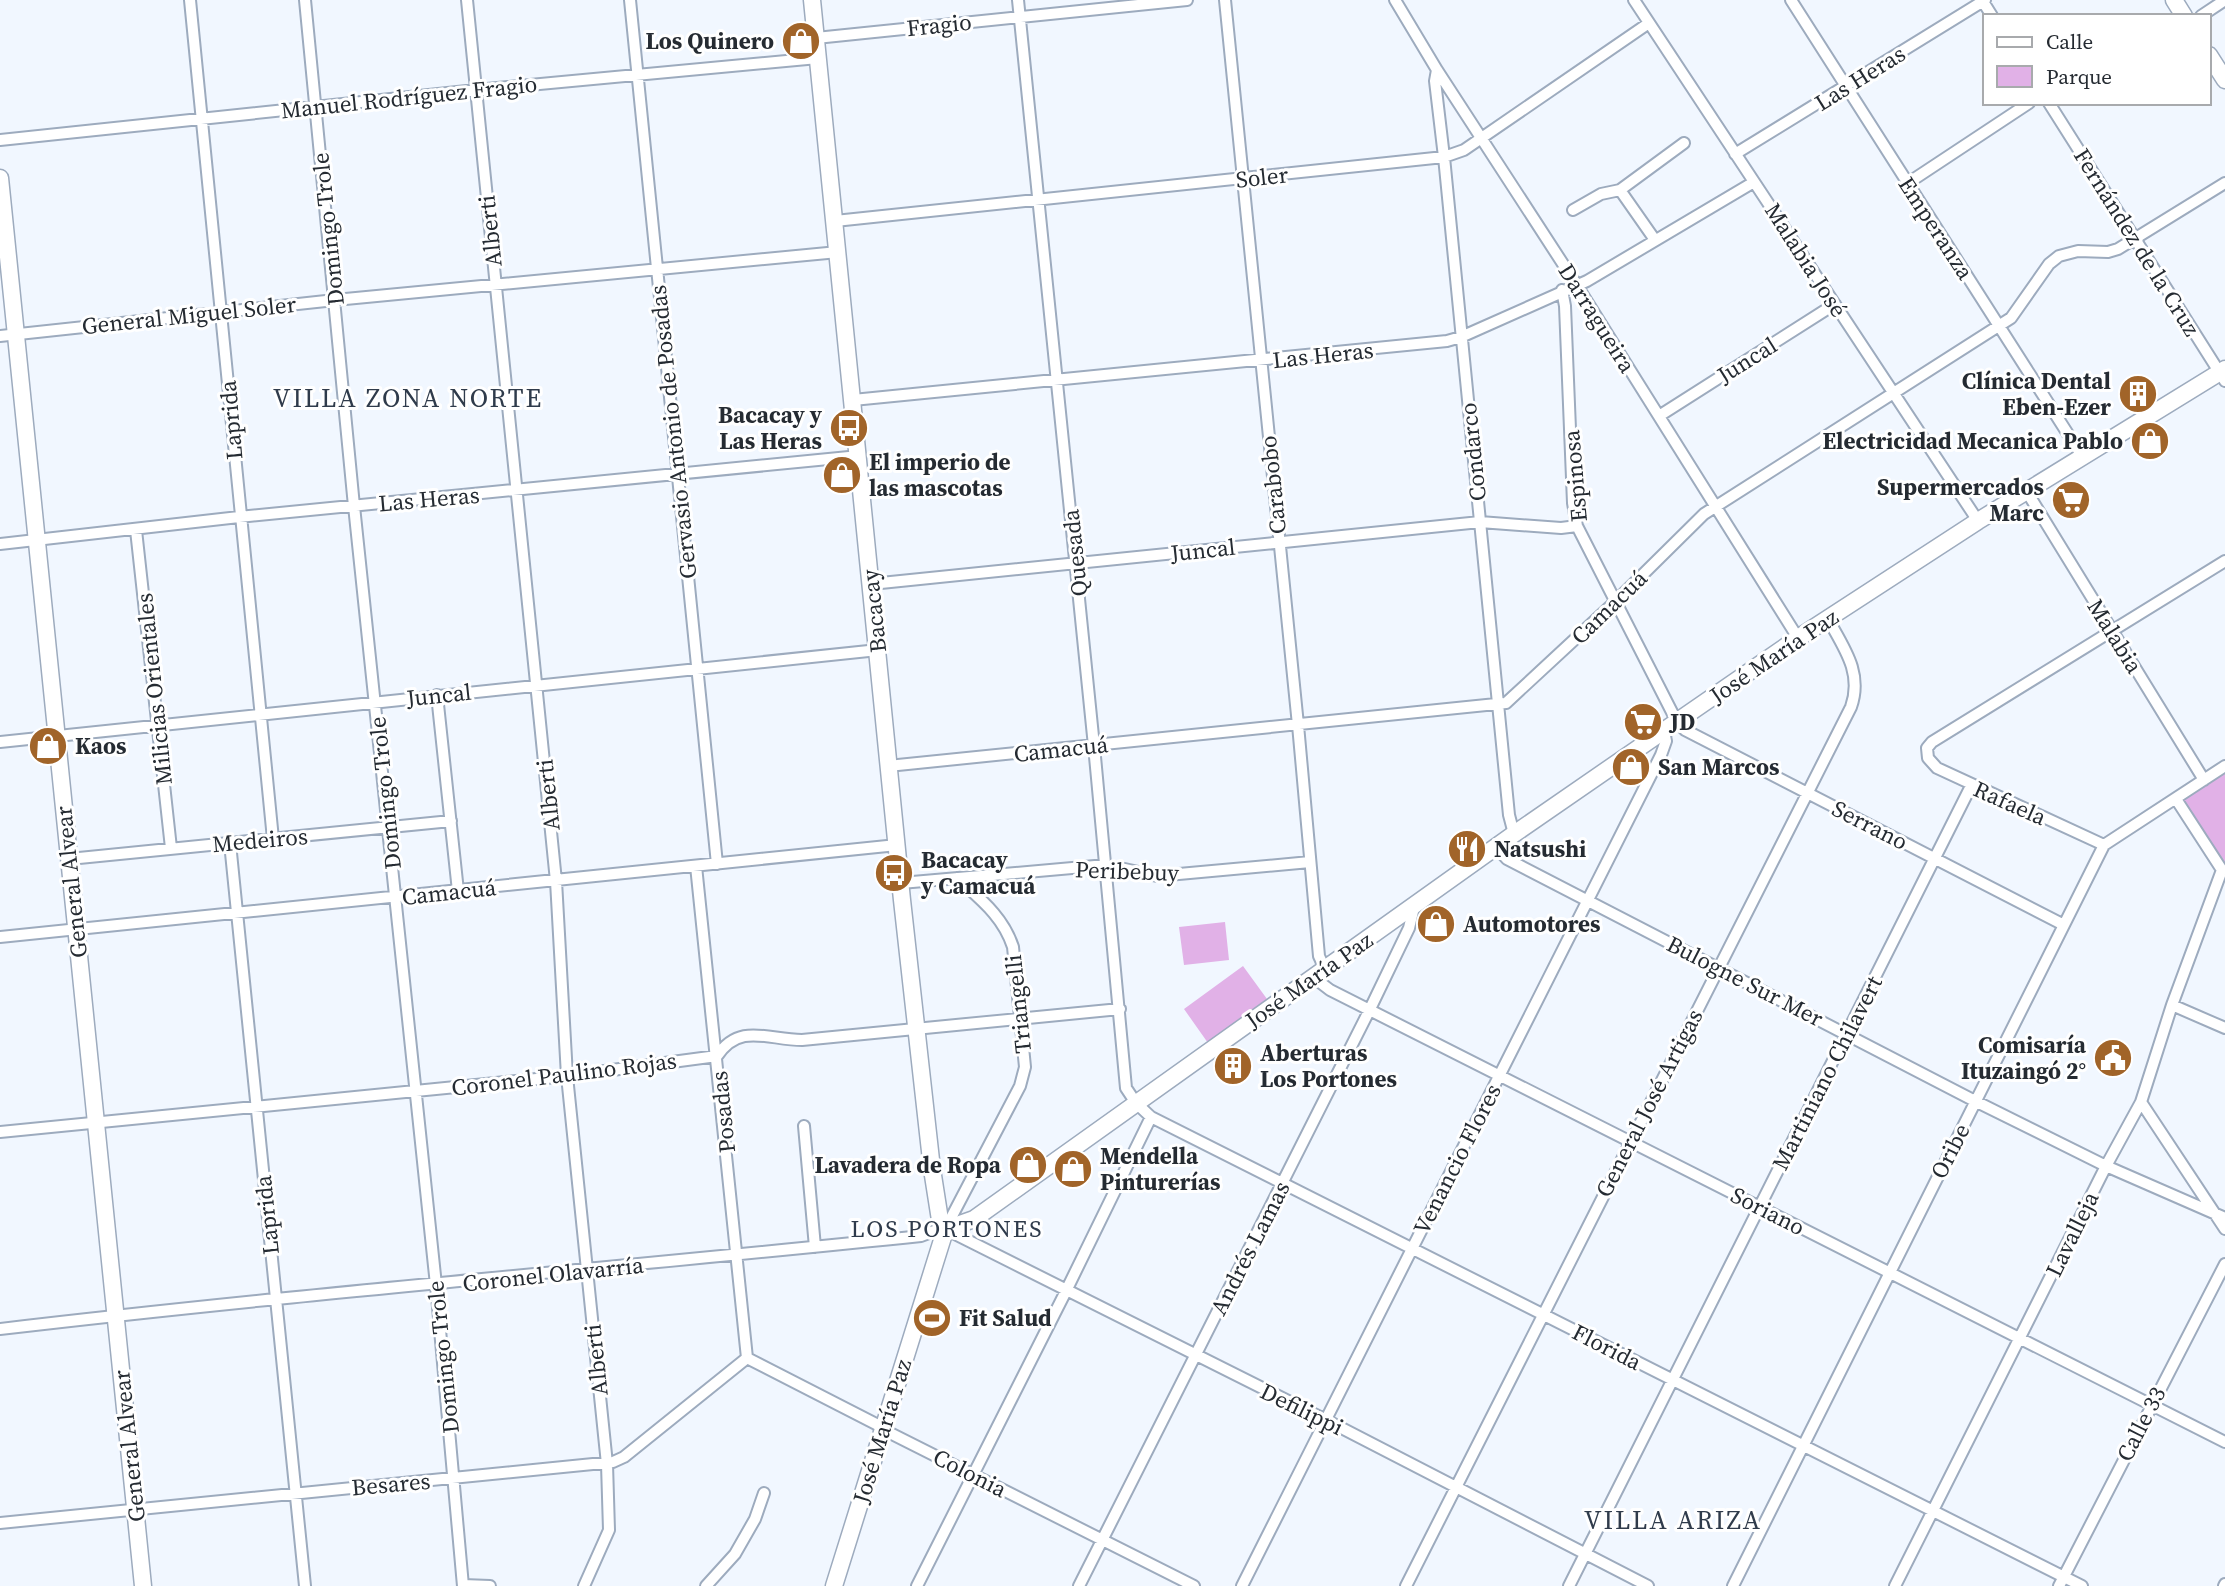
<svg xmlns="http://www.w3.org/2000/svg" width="2225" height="1586" font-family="'Source Serif 4',serif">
<rect width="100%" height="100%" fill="#f1f7ff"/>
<!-- green -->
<path fill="#e1b1e7" d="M2225 766V868L2176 799Z
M1225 922 1229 960 1184 965 1179 927Z
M1243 966 1267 999 1208 1043 1184 1009Z"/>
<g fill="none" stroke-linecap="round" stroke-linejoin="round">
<!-- street casing -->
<g stroke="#9dabbe" stroke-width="14">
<path id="street" d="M190 0 273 839
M305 0 354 506 436 1285 463 1586
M467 0 556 881 567 1076 607 1464 609 1530 584 1586
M630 0 717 864
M1018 0 1094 746 1126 1088 1136 1103 1151 1117 2082 1586
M1225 0 1298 725 1319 956 1325 969
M1395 0 1437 70 1576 284 1798 638
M1634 0 1978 521
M1791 0 2082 456
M1982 0 1992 16
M2201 16 2225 0
M816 38 1187 0
M1437 70 1435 81 1444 157 1509 815 1514 834
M2049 103 2225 381
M0 140 476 90 818 58
M1735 154 1985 0
M1908 183 2029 103
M1620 190 1655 240
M1573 210 1601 194 1620 190 1684 143
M835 221 1444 157 1464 150 1649 23
M1562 290 1565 306 1573 503 1577 526 1677 722 1685 730 2064 925
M0 336 335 300 838 252
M853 400 1447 341 1461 337 1587 281 1754 182
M1659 416 1835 304
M2027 492 2204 780
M136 530 171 848
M0 544 239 517 859 456
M871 584 1480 522 1561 528 1577 526
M437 695 458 891
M0 742 878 650
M888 766 1506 703 1615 602 1704 514 2011 318 2049 264 2059 256 2078 251 2108 252 2118 249 2225 183
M2176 799 2222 870
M230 843 305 1586
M2104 845 1937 768 1928 758 1927 748 1932 742 2225 561
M1496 847 1507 859 1975 1101 2106 1166 2225 1218
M69 859 451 821
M696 866 747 1358
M901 883 1106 865 1157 876 1310 862
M0 937 897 845
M1313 977 1330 990 2225 1442
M2172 1005 2225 1028
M2141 1102 2225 1229
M804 1126 815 1247
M0 1132 567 1076 717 1056C740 1022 768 1040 802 1040L1120 1009
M951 1218 1020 1086 1025 1067 1013 947C1003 916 980 899 957 878
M955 1234 1326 1420 1648 1586
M0 1329C306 1293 614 1268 921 1236L937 1230
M747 1358 876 1424 890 1433 1194 1586
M0 1523 613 1462 624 1457 747 1358
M463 1585 490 1586
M706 1586 735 1554 755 1519 764 1493
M917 1586 1066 1291 1151 1117
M1079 1586 1370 1009 1409 928 1414 907
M1242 1586 1661 755 1666 741 1664 731
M1406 1586 1851 707C1863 673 1844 648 1828 619
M1569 1586 1971 786
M1733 1586 2104 845 2225 766
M1895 1586 2106 1166 2141 1102 2172 1005 2222 870
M2059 1586 2225 1264
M2224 1586 2225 1584"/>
</g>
<!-- secondary casing -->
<g stroke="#9dabbe" stroke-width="19">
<path id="secondary" d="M812 0 902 900 932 1169 940 1220
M2174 0 2184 16
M2209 55 2225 80
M0 178 143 1586
M957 1225 974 1219 1514 834 1798 638 1978 521 2225 369
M834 1586 943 1237"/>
</g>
<!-- street -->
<use href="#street" stroke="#fff" stroke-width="10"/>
<!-- secondary -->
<use href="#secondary" stroke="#fff" stroke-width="16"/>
</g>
<!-- icons -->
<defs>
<g id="shop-disc" transform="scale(2.0125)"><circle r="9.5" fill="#a16429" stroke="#fff"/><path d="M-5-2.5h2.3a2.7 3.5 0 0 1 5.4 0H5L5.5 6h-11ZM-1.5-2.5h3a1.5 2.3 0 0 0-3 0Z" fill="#fff"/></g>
<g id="building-disc" transform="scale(2.0125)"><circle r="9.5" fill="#a16429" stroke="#fff"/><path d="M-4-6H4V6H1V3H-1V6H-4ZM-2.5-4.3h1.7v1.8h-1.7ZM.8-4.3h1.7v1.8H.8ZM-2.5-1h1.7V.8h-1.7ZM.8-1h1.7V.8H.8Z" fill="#fff"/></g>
<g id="bus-disc" transform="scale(2.0125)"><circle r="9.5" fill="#a16429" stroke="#fff"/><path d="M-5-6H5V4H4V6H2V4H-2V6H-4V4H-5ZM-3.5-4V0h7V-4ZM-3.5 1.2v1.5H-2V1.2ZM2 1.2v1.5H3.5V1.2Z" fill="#fff"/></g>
<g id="supermarket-disc" transform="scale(2.0125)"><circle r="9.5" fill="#a16429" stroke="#fff"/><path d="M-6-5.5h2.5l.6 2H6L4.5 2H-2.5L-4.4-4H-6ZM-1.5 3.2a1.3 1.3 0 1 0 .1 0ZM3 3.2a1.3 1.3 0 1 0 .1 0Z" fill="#fff"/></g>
<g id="restaurant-disc" transform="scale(2.0125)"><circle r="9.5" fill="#a16429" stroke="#fff"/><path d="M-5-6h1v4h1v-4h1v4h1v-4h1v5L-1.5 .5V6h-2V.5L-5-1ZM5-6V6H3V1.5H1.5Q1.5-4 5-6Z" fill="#fff"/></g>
<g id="civic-disc" transform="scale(2.0125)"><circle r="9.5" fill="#a16429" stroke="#fff"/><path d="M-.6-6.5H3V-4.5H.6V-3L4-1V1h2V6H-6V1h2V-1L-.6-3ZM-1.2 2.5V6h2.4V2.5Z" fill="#fff"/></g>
<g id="stadium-disc" transform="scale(2.0125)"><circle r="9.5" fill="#a16429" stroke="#fff"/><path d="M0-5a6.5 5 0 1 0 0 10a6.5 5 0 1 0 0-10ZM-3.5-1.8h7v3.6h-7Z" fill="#fff"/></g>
</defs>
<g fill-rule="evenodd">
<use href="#shop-disc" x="801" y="41"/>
<use href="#building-disc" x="2138" y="394"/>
<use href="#bus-disc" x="849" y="428"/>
<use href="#shop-disc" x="2150" y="441"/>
<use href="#shop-disc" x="842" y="475"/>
<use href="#supermarket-disc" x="2071" y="500"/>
<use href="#supermarket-disc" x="1643" y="722"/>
<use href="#shop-disc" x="48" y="746"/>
<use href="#shop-disc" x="1631" y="767"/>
<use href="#restaurant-disc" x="1467" y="849"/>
<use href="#bus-disc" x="894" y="873"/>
<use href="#shop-disc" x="1436" y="924"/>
<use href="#civic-disc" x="2113" y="1058"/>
<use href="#building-disc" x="1233" y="1066"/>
<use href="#shop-disc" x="1028" y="1165"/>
<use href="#shop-disc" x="1073" y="1169"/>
<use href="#stadium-disc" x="932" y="1318"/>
</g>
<g text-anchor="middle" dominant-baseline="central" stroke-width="6" stroke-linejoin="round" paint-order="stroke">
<!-- street labels -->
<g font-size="23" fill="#252b32" stroke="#fff">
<text transform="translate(939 25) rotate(-6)">Fragio</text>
<text transform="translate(1860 78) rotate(-32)">Las Heras</text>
<text transform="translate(409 97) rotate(-6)">Manuel Rodríguez Fragio</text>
<text transform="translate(1262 177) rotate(-6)">Soler</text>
<text transform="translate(1936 228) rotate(57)">Emperanza</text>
<text transform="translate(328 229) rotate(-96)">Domingo Trole</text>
<text transform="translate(490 231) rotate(-96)">Alberti</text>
<text transform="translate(2137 242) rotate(58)">Fernández de la Cruz</text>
<text transform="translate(1806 260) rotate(57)">Malabia José</text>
<text transform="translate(189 315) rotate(-6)">General Miguel Soler</text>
<text transform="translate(1597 318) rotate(58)">Darragueira</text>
<text transform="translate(1323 355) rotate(-6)">Las Heras</text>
<text transform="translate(1747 360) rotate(-32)">Juncal</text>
<text transform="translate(231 420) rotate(-95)">Laprida</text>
<text transform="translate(673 432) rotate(-96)">Gervasio Antonio de Posadas</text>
<text transform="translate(1473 452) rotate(-96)">Condarco</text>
<text transform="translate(1575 476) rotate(-95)">Espinosa</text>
<text transform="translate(1273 485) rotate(-96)">Carabobo</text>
<text transform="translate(429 499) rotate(-5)">Las Heras</text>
<text transform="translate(1203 550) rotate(-6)">Juncal</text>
<text transform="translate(1075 553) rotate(-96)">Quesada</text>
<text transform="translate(1609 607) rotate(-44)">Camacuá</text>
<text transform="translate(874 611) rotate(-96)">Bacacay</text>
<text transform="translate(2115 636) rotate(58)">Malabia</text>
<text transform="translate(1774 656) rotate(-34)">José María Paz</text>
<text transform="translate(154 689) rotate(-96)">Milicias Orientales</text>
<text transform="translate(439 695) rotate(-6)">Juncal</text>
<text transform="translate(1061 749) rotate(-6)">Camacuá</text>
<text transform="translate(385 793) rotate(-96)">Domingo Trole</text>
<text transform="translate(548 795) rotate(-96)">Alberti</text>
<text transform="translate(2010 803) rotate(24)">Rafaela</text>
<text transform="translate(1870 825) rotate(27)">Serrano</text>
<text transform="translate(260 840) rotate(-5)">Medeiros</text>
<text transform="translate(1127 871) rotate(2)">Peribebuy</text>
<text transform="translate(71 882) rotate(-96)">General Alvear</text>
<text transform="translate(449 892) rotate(-6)">Camacuá</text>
<text transform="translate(1309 980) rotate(-35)">José María Paz</text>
<text transform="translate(1745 981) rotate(27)">Bulogne Sur Mer</text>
<text transform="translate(1018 1004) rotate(-96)">Triangelli</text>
<text transform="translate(1827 1073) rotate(-63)">Martiniano Chilavert</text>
<text transform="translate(564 1074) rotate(-7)">Coronel Paulino Rojas</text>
<text transform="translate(1649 1103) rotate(-63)">General José Artigas</text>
<text transform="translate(723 1112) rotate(-96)">Posadas</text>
<text transform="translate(1950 1151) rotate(-63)">Oribe</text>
<text transform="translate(1457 1159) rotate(-63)">Venancio Flores</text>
<text transform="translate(1768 1211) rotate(27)">Soriano</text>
<text transform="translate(267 1215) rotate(-96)">Laprida</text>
<text transform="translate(2072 1234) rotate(-64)">Lavalleja</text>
<text transform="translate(1250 1248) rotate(-63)">Andrés Lamas</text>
<text transform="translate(553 1274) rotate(-6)">Coronel Olavarría</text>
<text transform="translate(1607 1347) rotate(27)">Florida</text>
<text transform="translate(443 1357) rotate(-96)">Domingo Trole</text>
<text transform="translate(596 1360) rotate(-96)">Alberti</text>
<text transform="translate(1302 1409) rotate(26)">Defilippi</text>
<text transform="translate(2141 1424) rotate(-63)">Calle 33</text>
<text transform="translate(882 1431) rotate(-73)">José María Paz</text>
<text transform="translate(129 1446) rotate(-96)">General Alvear</text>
<text transform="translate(970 1473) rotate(27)">Colonia</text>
<text transform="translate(391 1484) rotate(-5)">Besares</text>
</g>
<!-- poi labels -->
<g font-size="23" font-weight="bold" fill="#252b32" stroke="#fff" text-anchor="start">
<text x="774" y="41" text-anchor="end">Los Quinero</text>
<text x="2111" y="381" text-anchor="end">Clínica Dental<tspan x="2111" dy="26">Eben-Ezer</tspan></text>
<text x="822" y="415" text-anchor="end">Bacacay y<tspan x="822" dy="26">Las Heras</tspan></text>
<text x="2123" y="441" text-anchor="end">Electricidad Mecanica Pablo</text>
<text x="869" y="462">El imperio de<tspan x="869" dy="26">las mascotas</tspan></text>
<text x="2044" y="487" text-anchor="end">Supermercados<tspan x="2044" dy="26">Marc</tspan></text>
<text x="1670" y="722">JD</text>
<text x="75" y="746">Kaos</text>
<text x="1658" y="767">San Marcos</text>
<text x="1494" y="849">Natsushi</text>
<text x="921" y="860">Bacacay<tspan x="921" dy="26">y Camacuá</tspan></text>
<text x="1463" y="924">Automotores</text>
<text x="2086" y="1045" text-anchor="end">Comisaría<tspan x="2086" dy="26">Ituzaingó 2°</tspan></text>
<text x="1260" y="1053">Aberturas<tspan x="1260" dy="26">Los Portones</tspan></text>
<text x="1100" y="1156">Mendella<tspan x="1100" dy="26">Pinturerías</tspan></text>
<text x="1001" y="1165" text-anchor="end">Lavadera de Ropa</text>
<text x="959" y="1318">Fit Salud</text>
</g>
<!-- neighbourhood labels -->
<g font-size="24" letter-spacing="2" fill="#2f3b4b" stroke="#fff">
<text x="947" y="1228">LOS PORTONES</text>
</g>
<!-- quarter labels -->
<g font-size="26" letter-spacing="2" fill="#2f3b4b" stroke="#fff">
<text x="408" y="398">VILLA ZONA NORTE</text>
<text x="1673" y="1520">VILLA ARIZA</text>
</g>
</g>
<!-- legend -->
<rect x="1983" y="14" width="228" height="91" fill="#ffffff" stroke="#a8aaad" stroke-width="2"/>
<rect x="1997" y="37" width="35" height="10" fill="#ffffff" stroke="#a8aaad" stroke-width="2"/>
<text x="2046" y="49" font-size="21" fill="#252b32">Calle</text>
<rect x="1997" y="66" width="35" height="21" fill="#e1b1e7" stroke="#a8aaad" stroke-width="2"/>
<text x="2046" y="84" font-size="21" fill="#252b32">Parque</text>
</svg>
